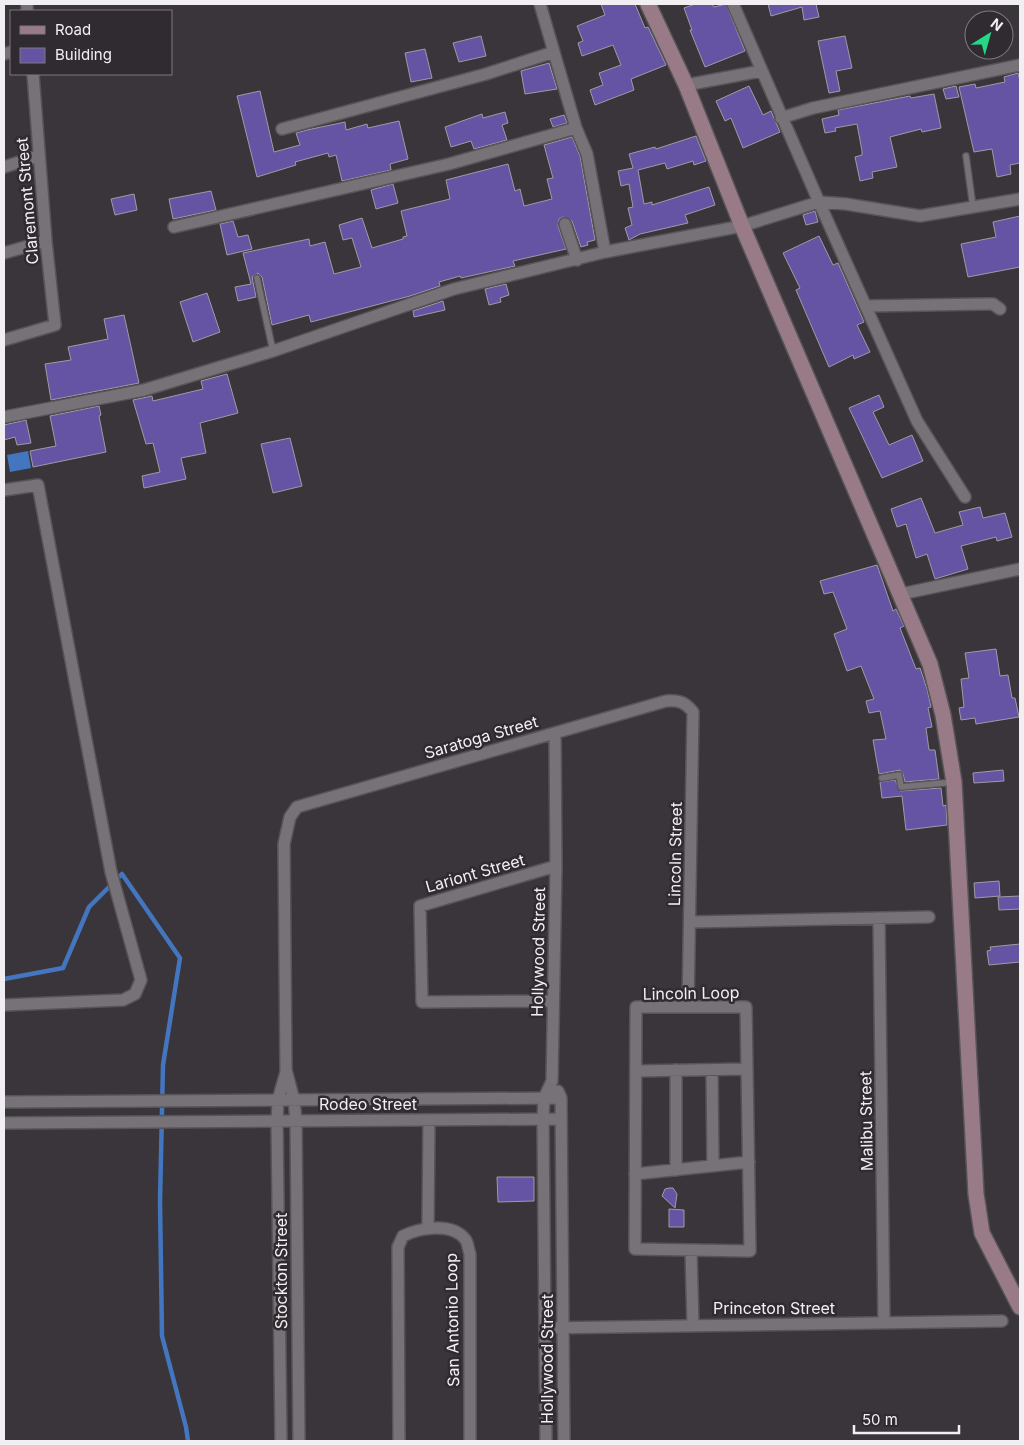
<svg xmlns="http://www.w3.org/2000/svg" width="1024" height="1445" font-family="Inter,sans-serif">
<rect width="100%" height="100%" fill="#3a353a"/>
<!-- water -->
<path fill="#4476bf" d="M28 451 31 468 10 472 7 455Z"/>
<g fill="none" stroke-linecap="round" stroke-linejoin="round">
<!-- stream -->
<path stroke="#4476bf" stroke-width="4.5" d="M4 979 63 968 89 907 122 874 180 958 163 1065 160 1201 162 1336 186 1427 188 1441"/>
</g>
<!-- building -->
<path fill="#6553a4" stroke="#9d9ca4" d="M601 4H635L645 28 648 27 666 65 631 79 634 90 595 105 590 90 603 85 599 73 621 65 613 45 582 56 578 43 583 41 577 26 605 15Z
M695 4H712L714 7 726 4 745 51 705 67 690 30H692L684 8Z
M768 4H816L819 17 804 20 802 7 771 16Z
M481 36 486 56 459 62 453 43Z
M845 36 852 68 836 71 840 91 829 93 818 41Z
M425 49 432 78 411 82 405 53Z
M549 63 557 89 525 94 521 71Z
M1018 73 1020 81V163L1010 165 1011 174 997 177 992 149 974 152 959 87 975 84 976 88 1005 82 1004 77Z
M749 86 763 115 771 111 780 132 743 148 731 118 725 121 716 101Z
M956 86 959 97 946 99 943 89Z
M260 91 274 152 300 145 296 133 307 130 345 122 346 130 367 124 368 128 399 121 408 159 390 164 391 170 342 181 336 155 329 157 328 153 295 162 296 165 257 177 237 96Z
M934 94 941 128 922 132 921 129 890 137 897 167 872 172 873 178 860 181 855 157 862 155V151L857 124 835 128 836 131 825 133 822 119 839 115 838 110 910 96 911 98Z
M505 112 508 123 502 125 507 140 474 149 471 141 451 147 445 127 482 114 483 118Z
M564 115 567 123 553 127 550 119Z
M696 136 706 161 694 165 693 161 667 169 665 163 638 170 644 204 652 202V205L709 187 715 205 685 215 688 223 640 234 629 240 625 228 632 225 628 208 633 207 629 184 621 186 618 171 633 168 629 154 655 147 656 149Z
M572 137 580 156 595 240 587 242 588 245 581 247 572 221 563 217 559 219 558 226 566 249 513 261 515 266 461 278 460 276 439 282 440 286 410 296 311 322 309 315 272 325 262 277 258 273 252 277 256 297 238 301 235 287 251 284 243 253 309 239 310 246 325 242 334 274 361 267 352 238 343 240 339 225 362 218 372 248 403 239V237L407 236 401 211 450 199 446 180 508 164 515 191 520 189 524 206 552 199 547 179 553 178 544 145Z
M393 184 398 203 376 209 371 190Z
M211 191 216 210 173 219 169 199Z
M134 194 137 210 115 215 111 199Z
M815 211 818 222 806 225 803 215Z
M1020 216V267L968 277 961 244 996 237 993 222Z
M233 221 238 237 248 235 252 249 227 255 220 224Z
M819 236 833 265 838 263 864 322 857 325 870 352 854 359 853 355 829 367 796 290 800 288 783 253Z
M506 284 509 295 500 298 501 302 489 305 485 289Z
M207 293 220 332 193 342 180 302Z
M443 301 445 310 414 317 413 311Z
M124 315 139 383 51 400 45 364 71 360 68 347 108 339 104 319Z
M227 374 238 413 200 423 206 453 181 458 186 479 144 488 142 476 160 472 153 443 146 444 133 400 152 396 153 401 203 389 201 381Z
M879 395 884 407 873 412 889 445 912 435 923 461 882 478 849 408Z
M99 406 101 415 99 416 106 452 33 467 30 451 56 446 50 416Z
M26 420 31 443 17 445 15 437 4 440V425Z
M290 438 302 486 273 493 261 444Z
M921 498 935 533 963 525 959 512 980 507 983 518 1005 513 1012 537 997 541 996 537 961 546 968 569 935 579 927 554 916 558 906 524 897 527 891 509Z
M877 565 893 611 896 609 904 626 900 628 916 669 920 668 927 689 931 707 928 708 932 727 926 728 929 750H935L939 779 905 782 903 774 900 770 879 774 873 740 886 739 880 711 869 713 866 701 874 699 861 666 847 671 834 634 847 629 833 592 824 594 820 581Z
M996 649 1000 676 1008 675 1012 698H1015L1019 717 976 724 975 718 961 720 959 708 964 707 961 679 969 678 965 653Z
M1003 770 1004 781 974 783 973 773Z
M895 780 900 791 941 788 943 806 946 805 947 825 906 830 902 796 882 798 880 782Z
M999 881 1000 896 975 898 974 883Z
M1020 896V909L999 910 998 897Z
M1020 944V962L989 965 987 951 991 950 990 947Z
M497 1177H534V1201L498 1202Z
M669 1188H673L677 1194 675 1208 662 1196 665 1189Z
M669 1209 684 1210V1227H669Z"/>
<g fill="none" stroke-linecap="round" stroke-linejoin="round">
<!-- lane casing -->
<g stroke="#575457" stroke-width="8">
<path id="lane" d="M966 156 973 207
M257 278 273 351
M882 778 899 775 901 787 954 782"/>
</g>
<!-- street casing -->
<g stroke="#575457" stroke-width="14">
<path id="street" d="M27 4V11
M540 4 576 128 587 154 605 252
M4 54 11 52
M686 85 761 71
M781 118 813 108 1020 65
M282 129 486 74 554 52
M4 167 38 156
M565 224 577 260
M174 227 449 164 576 128
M4 253 46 241
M867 306 983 304H993L1000 309
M4 340 55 325 46 241 33 74
M4 417 144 390 273 351 454 289 605 252 742 226 819 202 733 4
M4 490 38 485 111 872 141 980 135 994 123 1000 4 1005
M965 497 917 421 819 202 846 204 920 216 1020 199
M901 594 1020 569
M879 918 884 1323
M691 922 929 917
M552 1001 422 1002 420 906 556 866
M636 1007H746L750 1251 635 1249Z
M712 1070 713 1166
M636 1071 747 1069
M558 1091 561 1098 564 1441
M4 1102 561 1098
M4 1123 561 1119
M676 1170V1070
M635 1174 749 1162
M428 1227 429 1120
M691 1250 693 1325
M546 1328 1002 1321
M281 1441 277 1121 278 1100 286 1072
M299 1441 296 1121 294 1100 286 1070 284 844 290 817 297 807 666 701C679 700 685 702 693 712L688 1007
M399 1441 398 1247 403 1236C419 1228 451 1222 465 1239 468 1242 468 1249 470 1254V1441
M546 1441 543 1119 544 1098 552 1081 556 866 555 733"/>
</g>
<!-- secondary casing -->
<g stroke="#575457" stroke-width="18">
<path id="secondary" d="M648 4 686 85 742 226 930 664 943 715 954 782 976 1194 982 1233 1020 1307"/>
</g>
<!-- lane -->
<use href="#lane" stroke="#777277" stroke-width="5.5"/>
<!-- street -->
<use href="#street" stroke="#777277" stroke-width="11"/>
<!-- secondary -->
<use href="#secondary" stroke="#997b87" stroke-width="15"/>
</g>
<g text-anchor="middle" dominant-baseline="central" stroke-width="5" stroke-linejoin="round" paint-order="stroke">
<!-- street labels -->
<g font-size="16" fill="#f2eff2" stroke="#302b30">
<text transform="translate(27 201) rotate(-95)">Claremont Street</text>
<text transform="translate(481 737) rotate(-16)">Saratoga Street</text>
<text transform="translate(675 854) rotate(-89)">Lincoln Street</text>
<text transform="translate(475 873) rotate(-16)">Lariont Street</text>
<text transform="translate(538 952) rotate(-89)">Hollywood Street</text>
<text transform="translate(691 993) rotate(-1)">Lincoln Loop</text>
<text x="368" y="1104">Rodeo Street</text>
<text transform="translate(866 1121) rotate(-91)">Malibu Street</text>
<text transform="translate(281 1271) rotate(-90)">Stockton Street</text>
<text x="774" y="1308">Princeton Street</text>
<text transform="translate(452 1320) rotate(-91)">San Antonio Loop</text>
<text transform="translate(547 1359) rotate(-90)">Hollywood Street</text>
</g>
</g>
<!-- border -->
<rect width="1024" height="1445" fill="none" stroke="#f2eff2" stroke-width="10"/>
<!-- legend -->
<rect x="10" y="10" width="162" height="65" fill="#302b30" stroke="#7e797e"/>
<rect x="20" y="26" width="25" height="8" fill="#997b87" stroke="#7e797e"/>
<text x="55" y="35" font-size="15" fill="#f2eff2">Road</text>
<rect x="20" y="48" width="25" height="15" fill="#6553a4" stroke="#7e797e"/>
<text x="55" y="60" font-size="15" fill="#f2eff2">Building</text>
<!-- north arrow -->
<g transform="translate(989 35) rotate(37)"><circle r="24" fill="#302b30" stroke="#7e797e"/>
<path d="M0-4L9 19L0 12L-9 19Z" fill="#24d886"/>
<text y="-8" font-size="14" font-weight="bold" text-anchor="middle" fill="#f2eff2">N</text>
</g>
<!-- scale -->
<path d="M854 1425v8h105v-8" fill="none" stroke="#f2eff2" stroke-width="2.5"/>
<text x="862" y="1425" font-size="15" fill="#f2eff2" stroke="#302b30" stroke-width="4" paint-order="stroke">50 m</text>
</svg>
